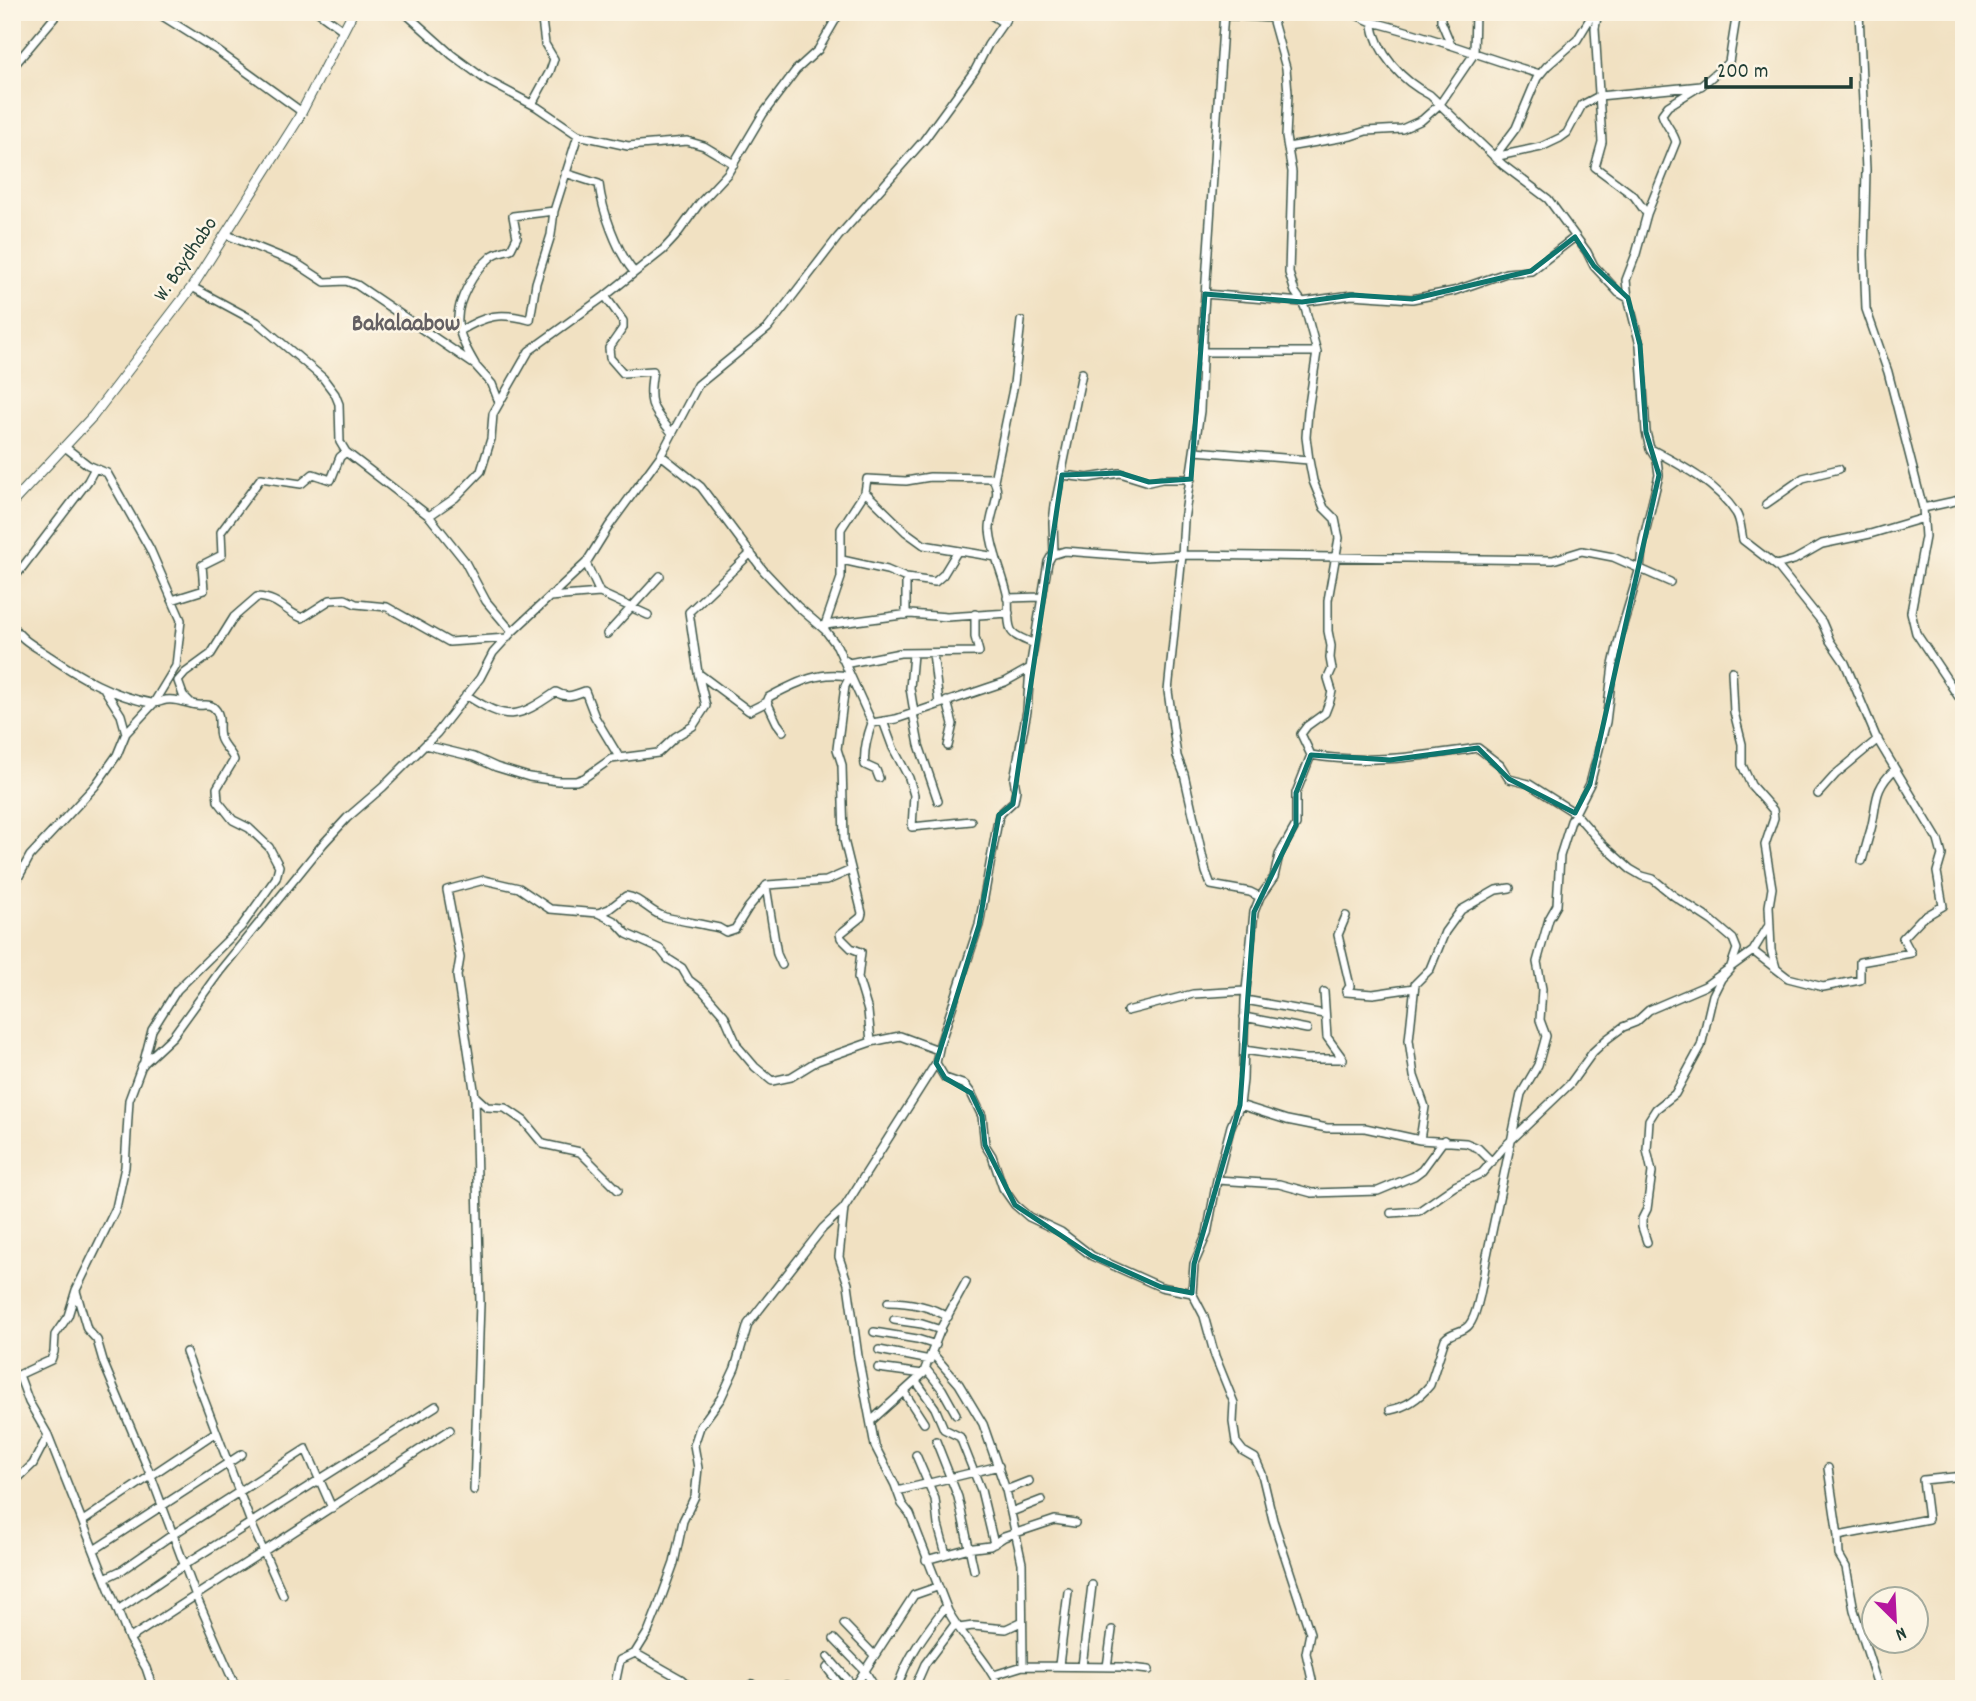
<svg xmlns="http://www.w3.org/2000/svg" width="1976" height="1701" font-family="Dekko,sans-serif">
<rect width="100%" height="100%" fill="#fcf5e5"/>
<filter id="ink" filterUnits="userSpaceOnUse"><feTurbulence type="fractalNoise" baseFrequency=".0143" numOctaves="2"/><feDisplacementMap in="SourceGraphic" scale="14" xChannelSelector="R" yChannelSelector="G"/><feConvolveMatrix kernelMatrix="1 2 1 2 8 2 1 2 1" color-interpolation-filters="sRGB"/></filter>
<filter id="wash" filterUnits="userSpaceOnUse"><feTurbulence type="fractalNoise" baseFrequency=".00686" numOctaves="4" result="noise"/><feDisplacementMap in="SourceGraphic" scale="28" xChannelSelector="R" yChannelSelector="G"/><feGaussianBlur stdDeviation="1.57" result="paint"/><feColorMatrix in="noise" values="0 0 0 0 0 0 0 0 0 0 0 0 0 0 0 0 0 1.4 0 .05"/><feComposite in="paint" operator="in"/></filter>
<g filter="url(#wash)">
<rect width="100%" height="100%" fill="#f1e1c2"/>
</g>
<g filter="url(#ink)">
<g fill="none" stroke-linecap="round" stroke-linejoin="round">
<!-- minor casing -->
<g stroke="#3e5649" stroke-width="10">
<path id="minor" d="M156 12 215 49 302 112
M318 12 343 30
M404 12 452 55 486 80 537 107 578 135 628 146 687 141 704 146 734 164
M986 12 1004 23
M1224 12 1204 311 1200 411 1184 520 1182 555 1143 557 1065 551 1052 555 1048 562 1030 668 1027 711 1014 779 1016 790 1014 801 999 815 979 925 940 1044 936 1063 945 1078 965 1085 971 1093 982 1116 985 1145 992 1156 1003 1188 1015 1205 1029 1217 1061 1232 1092 1256 1161 1287 1192 1293 1204 1316 1215 1356 1234 1403 1233 1422 1236 1442 1243 1451 1255 1458 1262 1474 1273 1520 1310 1633 1306 1653 1314 1689
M1356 12V15L1372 22C1377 54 1402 81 1430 95L1503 165 1548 199 1587 252 1594 266 1619 293 1628 298 1640 345 1646 432 1650 449 1657 460 1659 475 1643 541 1640 568 1621 631 1613 665 1606 722 1590 784 1571 821 1560 856 1557 905 1549 919 1537 962 1542 989 1540 1020 1546 1036 1538 1065 1521 1094 1486 1260C1484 1274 1478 1315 1469 1325 1463 1333 1452 1331 1445 1339L1430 1385C1420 1397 1406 1407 1390 1410
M1441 12V21L1451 45
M1598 12 1595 28 1602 142 1595 167 1634 196 1647 214 1636 254 1626 280 1628 298
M1859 12 1866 170 1864 255 1866 309 1888 372 1923 508 1925 537 1911 612 1916 633 1964 705
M1224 15 1272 18 1286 68 1288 93 1286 137 1292 172 1289 273 1295 292 1302 302 1352 295 1412 299 1454 291 1506 273 1531 271 1575 237
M1372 22C1429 35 1484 58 1540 74
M12 68 59 12
M532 104 550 71 554 59 545 44 541 12
M1288 147 1351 136 1366 131 1402 129 1422 120 1440 104 1474 54 1475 12
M1495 156 1516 128 1537 78 1547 66 1577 40 1594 12
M1494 157 1541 147 1560 138 1567 133 1582 105 1599 96 1701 86 1729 62 1737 12
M565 173 599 184C602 210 617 252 634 272
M1647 214 1676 142C1673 131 1665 125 1662 114L1668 106 1697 88
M227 235 296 263 325 282 346 281 357 285 475 365 492 384 499 402
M192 287 257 322 323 378 335 394 339 404 340 442 346 452 429 516
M605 296 623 321V328L609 348 610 358 623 373 653 371C647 405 652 408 672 433
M460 331C486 315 500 312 530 320L536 283 551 235 554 211 578 135
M1203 352H1317
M475 364C468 352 460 338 458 323 456 301 474 271 491 257 496 252 505 251 511 249L517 237 513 216 554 211
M1195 451 1309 460
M661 455 701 487 763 570 797 606 825 630 837 646 872 723 896 719 1005 682 1030 668
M1062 475 1088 478 1120 473 1149 482 1162 479H1191
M994 480 1014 384 1021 321
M865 492 906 532 924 545 996 557
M1766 504 1803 478 1839 469
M1923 508 1964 499
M751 553 689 612 698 673 749 711 767 702
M1054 554 1053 522 1055 505 1082 373
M842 560 887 570 906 578
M586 563 600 593 648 615
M1776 565 1794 560 1822 544 1870 534 1924 518
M12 581 88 481 95 468
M550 597 600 593
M1007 598 1041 597
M172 600 204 590 202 565 222 555 221 532 261 478 301 484 313 474 331 480 340 457 346 452
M906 615V578L935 582 943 575 957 552
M12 625C21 640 35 646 49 656 80 677 113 696 151 703 157 704 160 701 166 700 177 698 187 704 198 705 204 706 208 703 213 707 223 715 217 727 220 737 222 746 231 751 234 760L217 788 218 801 233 820 249 828 269 847 279 866 276 878 241 927 177 990 152 1030 143 1065
M825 625 841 578V529L865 492 867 479 906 481 930 477 992 478C1004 494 989 513 990 530 992 554 1004 575 1008 598 1009 608 1007 621 1011 630 1014 637 1027 640 1034 644
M825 628V625L910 614 947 617 1009 613
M512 632 486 601 464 560 429 516 455 498 481 471 491 439 493 414 529 351 605 296 663 250 675 237 699 204 728 173 763 114 796 70 818 50 840 12
M607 634 660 576
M933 653 939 704
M913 654 910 688 914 712
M842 658 849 663 900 653 979 652 975 637V614
M1732 671 1734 712 1742 744V765L1751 785 1773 810 1774 818 1765 845 1772 888 1769 906 1771 950 1776 968
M105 690 121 715 126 733
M466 695C508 722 517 719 556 692 567 699 574 695 585 691L595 717 619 757
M947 701 953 724 948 746
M191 703 183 695 178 681 185 673 211 654 234 617 257 597C281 599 282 610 302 618L330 600 345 599 356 604 387 607 449 642 507 638
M913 713 919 745 938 801
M883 721 893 748 909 778 914 795 912 827 971 821
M872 723C867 737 863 751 865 765L876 770 879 778
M783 731 777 723 767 702 769 697C794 684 821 669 850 677L845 686 837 749 842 765 844 840 862 913 861 917 840 934 841 938 851 948 861 952 858 978 868 1011 871 1042 900 1036 938 1050
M425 745 474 757 496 767 529 777 558 781H576L584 778 611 759 658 753 675 737 693 726 706 706 698 673
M1311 755C1368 765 1422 756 1478 748L1500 765 1509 779 1529 784 1575 813 1602 844 1630 869 1642 876 1653 879 1674 896 1712 921 1733 939 1737 949 1730 969 1721 979 1713 995 1701 1046 1675 1094 1656 1109 1649 1120 1647 1150 1652 1172 1647 1209 1642 1219V1227L1647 1242
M1818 794 1836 774 1878 739
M1862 861C1865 850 1868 839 1871 829 1878 802 1872 791 1895 769
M766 886 777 954 782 965
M12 889 30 856 95 786 117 755 126 733 153 704 176 666 181 620 150 549 107 473 88 465 65 447
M1260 897 1250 892 1211 885 1206 872 1184 774 1177 756 1168 691 1182 555 1553 560 1582 551 1613 557 1670 582
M598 913 616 922 627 934 660 949 668 959 682 968 689 980 702 990 724 1015 738 1047 755 1067 772 1081 791 1077 817 1061 871 1042
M1346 916 1338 935 1350 986 1346 992 1373 994 1414 988
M1753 951 1767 928
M1324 992 1327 1037 1343 1059
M1245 1000 1324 1014
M1127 1011 1193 994 1245 991
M1244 1017 1307 1029
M1244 1050 1306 1059H1343
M936 1063 844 1208 839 1257 848 1284 858 1356 875 1446 895 1485 902 1504 910 1514 948 1611C963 1639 987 1659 1000 1689
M1240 1105 1287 1120 1327 1128H1365L1420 1140 1466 1143 1478 1148 1492 1162
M1420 1140 1425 1107 1414 1076 1409 1040 1415 984 1430 969 1445 932 1461 910 1496 890 1510 888
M1217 1180 1279 1184 1312 1193 1378 1191 1414 1176 1422 1170 1444 1140
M618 1190 580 1152 543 1144 524 1121 505 1108 487 1107 475 1096 457 976 460 958 447 890 484 880 519 888 550 909 598 913 609 909 626 896C641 898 650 913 665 917 682 921 701 924 719 928L726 932 735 929 748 908 767 885 826 881 851 870
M1391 1213 1419 1211 1455 1186 1482 1173 1504 1147 1570 1084 1593 1052 1607 1039 1623 1027 1636 1022 1649 1010 1705 986 1753 951 1788 978 1823 987 1860 980V962L1911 953 1903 938 1921 919 1943 906 1937 872 1942 855 1938 840 1876 737 1845 663 1830 641 1822 622 1778 567 1743 540C1741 532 1741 520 1736 513 1716 483 1681 465 1651 449
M76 1291 87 1329 97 1340 104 1364 151 1476 196 1596 234 1683
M1192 1293 1194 1264 1207 1234 1217 1180 1231 1126 1240 1105 1243 1080 1245 1000 1254 912 1260 897 1274 877 1279 855 1296 825V793L1311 755 1301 734 1307 726 1325 713 1330 700 1332 691 1328 678 1332 669 1330 658 1331 646 1328 631V600L1339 538 1335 519 1324 508 1313 481 1309 460 1306 437 1308 411 1317 352 1305 308 1302 302 1205 294
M888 1302C908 1302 930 1306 948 1317
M894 1320 922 1324 941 1330
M874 1332 917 1339 936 1345
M879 1350 930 1360
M186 1352 251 1523 283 1595
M932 1353 959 1384 983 1424 1006 1490 1022 1563 1023 1666
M878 1368 923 1374
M926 1369 942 1389 956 1414
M12 1378 51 1360 54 1352 55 1335 68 1316 76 1290 116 1208 125 1167 129 1100 142 1065 173 1036 220 971 323 844 347 818 383 787 437 733 480 678 493 653 512 632 586 563 609 526 661 455 698 385 768 328 838 237 924 140 975 70 988 45 1011 12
M916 1381 935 1408 944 1429 960 1437 981 1490 994 1544
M904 1392 924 1423
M871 1421 923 1374 942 1326 966 1282
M48 1435 129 1639 146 1668 153 1689
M936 1441 958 1497 974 1570
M916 1455 935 1499 938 1525 946 1554
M1828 1468 1838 1536 1839 1555 1846 1567 1854 1610 1879 1689
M12 1484 33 1464 48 1435 29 1402 19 1375
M474 1490 480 1303 475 1097
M1006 1490 1029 1481
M897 1491 999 1466
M1011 1512 1042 1500
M83 1521 216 1432
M1838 1536 1928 1519 1923 1480 1964 1476
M94 1550 242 1454
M926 1560 966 1549 990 1546 1004 1537 1055 1520 1075 1523
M105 1578 122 1570 172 1535 306 1449 332 1508
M118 1610 184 1565 436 1406
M844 1624 874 1655
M959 1628 973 1626 1006 1629 1021 1622
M129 1639 450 1430
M834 1639 865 1671 876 1689
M635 1653 681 1679 692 1689
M828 1657 854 1687
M1059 1665 1068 1592
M1082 1666 1092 1585
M1107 1667 1112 1630
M827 1668 843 1689
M994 1675 1023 1666 1122 1667 1149 1670
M614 1689 620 1660 635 1653 648 1632 658 1607 674 1563 683 1521 695 1496 698 1468 694 1445 700 1427 721 1398 735 1368 748 1324 823 1228 843 1209
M747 1689 752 1684 760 1689
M782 1689 786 1685
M853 1689 914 1595 937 1587
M897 1689C906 1658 926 1632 946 1606
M914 1689 925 1664 955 1624"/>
</g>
<!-- major casing -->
<g stroke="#3e5649" stroke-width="11">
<path id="major" d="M12 503 93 416 192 287 297 121 353 12"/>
</g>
<!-- minor -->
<use href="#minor" stroke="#fff" stroke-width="7"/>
<!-- major -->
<use href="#major" stroke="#fff" stroke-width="9"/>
</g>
</g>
<!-- marked area -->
<path fill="none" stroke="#0f766e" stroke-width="5" stroke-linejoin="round" d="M1575 237 1594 266 1628 298 1640 345 1646 432 1659 475 1590 784 1575 813 1509 779 1478 748 1390 760 1311 755 1296 793V825L1254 912 1240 1105 1194 1264 1192 1293 1161 1287 1092 1256 1015 1205 985 1145 982 1116 971 1093 945 1078 936 1063 979 925 999 815 1013 804 1062 475 1120 473 1149 482 1191 479 1205 294 1302 302 1352 295 1412 299 1531 271Z"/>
<g text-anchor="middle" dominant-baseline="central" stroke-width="5" stroke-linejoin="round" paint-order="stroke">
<!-- street labels -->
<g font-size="21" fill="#1f3d34" stroke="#fcf5e5">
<text transform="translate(187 260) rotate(-56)">W. Baydhabo</text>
</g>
<!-- quarter labels -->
<g font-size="24" font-weight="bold" fill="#646063" stroke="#fcf5e5">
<text x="406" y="325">Bakalaabow</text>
</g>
</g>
<!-- margin -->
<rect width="1976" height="1701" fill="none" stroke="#fcf5e5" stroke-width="42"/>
<!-- north arrow -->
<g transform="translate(1895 1620) rotate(156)"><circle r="33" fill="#fcf5e5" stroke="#a4ab9e" stroke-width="2"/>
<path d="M0-5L12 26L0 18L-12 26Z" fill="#b5179e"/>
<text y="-10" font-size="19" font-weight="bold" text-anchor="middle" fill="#1f3d34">N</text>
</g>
<!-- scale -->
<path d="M1706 77v10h145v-10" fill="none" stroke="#1f3d34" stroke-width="3.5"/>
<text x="1717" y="77" font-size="21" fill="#1f3d34" stroke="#fcf5e5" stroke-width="5" paint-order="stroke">200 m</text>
</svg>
